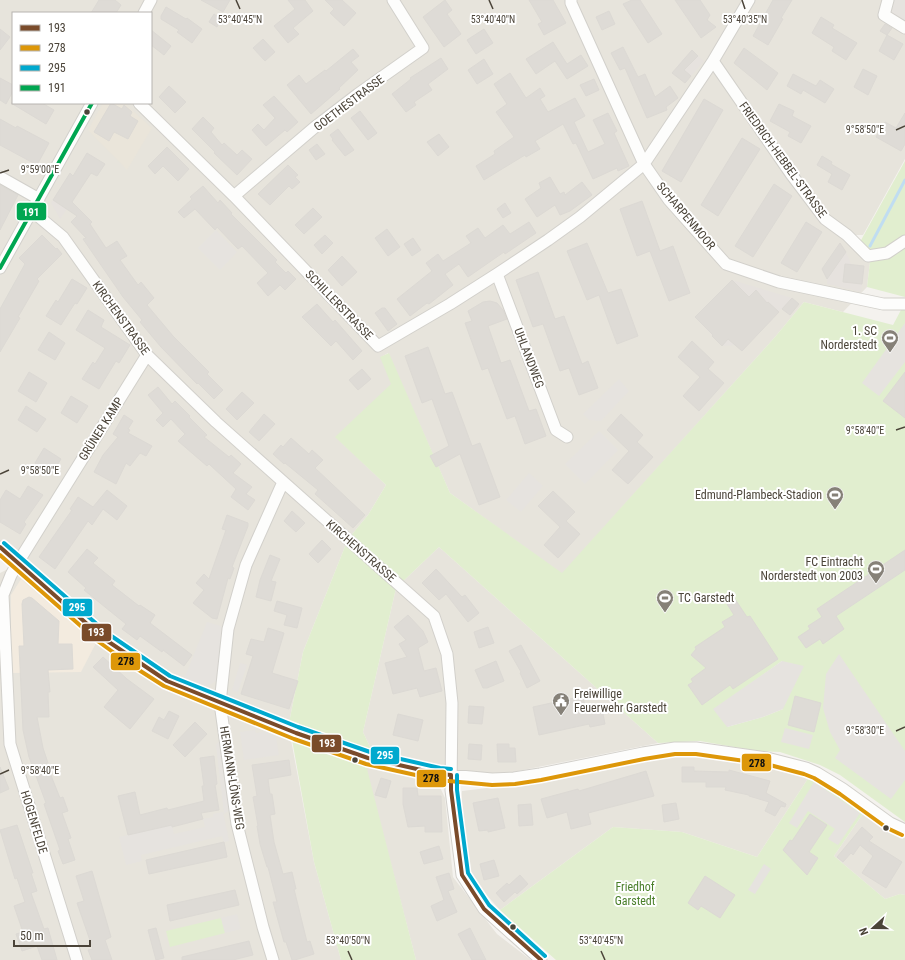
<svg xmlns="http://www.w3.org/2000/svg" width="905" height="960" font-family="'Roboto Condensed',sans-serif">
<rect width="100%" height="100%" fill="#f4f2ee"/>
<!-- residential -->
<path fill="#e7e4dc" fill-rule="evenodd" d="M0 0H905V159L863 235H848L871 253 867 287 843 312 804 302 775 337 562 574 450 493 388 353 381 357 392 384 336 437 386 485 368 515 348 539 303 652 289 723 212 695 164 674 125 650 0 543ZM13 13H151V103H13Z
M439 547 658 743 503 774 455 770 388 753 370 747 363 732 396 588Z
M10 568 96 643 159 683 291 740 314 862 341 960H0V573Z
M651 757H699L763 764 809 777 757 857 682 832 613 827 500 910 477 884 470 870 465 844 461 803 462 791 536 782Z
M365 765 438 783 445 798 453 877 497 934 531 960H416Z
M864 812 905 838V895L900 894 885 899 834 856Z"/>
<!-- commercial -->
<path fill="#f3ebdf" d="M21 579 96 643 81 672 11 673V595Z"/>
<!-- industrial -->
<path fill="#e6e2de" d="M686 56 692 61 698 56 704 61 691 76 678 65Z
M53 200 67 209 60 219 51 203Z
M846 252 851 264 850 272H844L843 282 862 284 861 292 827 284V279Z
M732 280 792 298 742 351 735 345 722 346 695 317Z"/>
<!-- education -->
<path fill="#eae5da" d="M103 103H124L152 128 127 170 88 130Z"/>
<!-- green -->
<path fill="#e1eecf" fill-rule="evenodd" d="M905 161V297L867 287 871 253 860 242Z
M804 302 893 325 901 310 905 309V822L840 775 820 765 780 752 757 751 700 741 658 743 439 547 396 588 363 732 370 747 366 765 416 960H341L314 862 289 723 303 652 348 539 368 515 386 485 335 437 391 384 380 357 389 353 450 493 562 573 775 337ZM782 661 783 709 763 717 727 727 753 682Z
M809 777 864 812 834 856 885 899 900 894 905 895V960H556L500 910 613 827 682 832 757 857Z
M221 918 225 933 170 947 166 931Z"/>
<!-- parking -->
<path fill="#e6e3df" d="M894 0H905V22L889 13Z
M216 230 237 252 220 270 198 248Z
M905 323V362L879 396 862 383Z
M619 379 629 391 601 421 589 420 583 414Z
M599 431 618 450 585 484 565 464Z
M529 473 543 486 521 512 506 500Z
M207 622 224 627 216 681 208 686 184 679Z
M839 654 905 751V780L891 799 835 758 840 750 830 732 823 708 826 674Z
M782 661 804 666 783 709 763 717 727 727 713 709Z
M240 663 247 665 238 692 232 690Z
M785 728 813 735 809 749 781 742Z
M255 730 256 733 263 732 276 737 279 755 244 760 240 732Z
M222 738 231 809 224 814 216 745Z
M814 782 860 813 838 845 828 839 835 829 808 811 797 828 789 823Z
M223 812 229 841 224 842 222 836 141 855 142 861 126 865 119 837 172 825 174 834 205 827 203 819 213 817V814Z
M764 864 771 869 755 894 748 890Z
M237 914 241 929 225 933 221 918Z"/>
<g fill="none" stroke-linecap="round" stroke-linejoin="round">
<!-- stream -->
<path stroke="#c0ddf1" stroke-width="3" d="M870 246 905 180"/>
</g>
<!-- building -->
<path fill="#dedbd6" stroke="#dcd9d4" d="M99 0H115L121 5 116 13H91Z
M201 0H230L223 12Z
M288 0H305L313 11 293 28 299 34 288 43 274 26 295 9Z
M325 0H342L356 13 344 26 330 13 334 9Z
M445 0 452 10 447 14 461 34 444 47 423 17Z
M529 0H553L566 23 544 35 538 24 542 22Z
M632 0H640L662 34 648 43 623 4Z
M675 0H700L710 15 707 20 716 27 701 38Z
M773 0H792L781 18 783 19 768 45 753 36Z
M166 7 186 19 187 18 202 29 192 43 177 32 179 30 161 19V16Z
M609 11 615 24 602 30 596 17Z
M214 14 221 19 217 27 209 22Z
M821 17 834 25 832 28 857 43 846 60 832 51 834 47 812 33Z
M885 24 892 28 887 35 880 31Z
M0 29 10 37 0 50Z
M484 29 493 43 476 54 467 40Z
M151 30 171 46 164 55 151 45Z
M887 35 903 44 894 60 879 51Z
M263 39 275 52 265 61 253 48Z
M553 42 567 64 581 55 588 66 567 79 555 61 536 74 526 59Z
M623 47 638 77 645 74 655 97 670 86 678 98 666 107 667 110 647 118 625 68 620 70 611 53Z
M744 48 778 73 767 90 734 63Z
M353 49 359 56 351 62 358 70 339 88 340 89 311 114 287 85 299 75 306 84 325 70 326 71Z
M692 50 698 56 684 70 691 76 685 83 672 73Z
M441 58 448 69 428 84 432 90 414 102 416 105 406 112 392 94 411 79 410 78Z
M484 59 493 74 477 84 468 70Z
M863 69 877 76 868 95 854 87Z
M510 73 526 98 540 88 545 96 540 99 548 112 575 98 585 116 574 122 588 152 605 144 593 120 608 113 617 131 614 133 629 166 618 171 617 168 593 179 576 143 573 144 563 124 535 141 540 149 526 157 525 155 484 180 476 166 495 154 494 151 514 137 496 112 507 104 494 84Z
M793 74 816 86 820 80 834 89 825 103 803 90 801 94 787 86Z
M0 78 13 85V91L6 104 0 100Z
M594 79 599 90 586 96 580 85Z
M169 86 186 102 175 113 159 97Z
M274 96 298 122 287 132 285 130 266 146 252 130 258 124 264 130 275 118 263 105Z
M704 99 723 110 681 182 662 171Z
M11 103H42L54 110 46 124Z
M111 103 122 109 124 105 132 112 130 116 138 121 128 139 114 132 109 141 94 132Z
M779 104 794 111 792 116 811 126 801 143 788 136 790 132 770 121Z
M360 111 377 133 368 140 351 118Z
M905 113V144L901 151 876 137 885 122 896 128Z
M203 117 214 128 211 132 222 145 224 143 237 155 242 150 252 159 237 175 214 153 215 152 192 129Z
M0 119 16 128 17 126 49 143 37 165 0 145Z
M338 129 354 150 345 156 332 140 333 139 330 135Z
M439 134 449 147 438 156 427 142Z
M742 138 760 149 718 216 701 205Z
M317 144 325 154 316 160 309 150Z
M167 147 189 169 178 181 163 166 155 174 148 166Z
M87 153 105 164 97 176 91 173 72 202 92 222 90 224 106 248 117 241 127 256 120 260 138 285 141 282 154 298 147 305 173 336 209 372 207 374 223 390 214 399 198 383 197 384 161 347 140 322 142 320 123 297 83 239 86 238 71 222 77 216 53 200 70 173 73 176Z
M822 156 832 162 831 164 850 175 842 190 828 182 832 174 817 165Z
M288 165 298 175 295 177 300 182 292 189 289 186 270 205 258 194Z
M550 177 560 194 564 192 565 195 582 182 592 195 570 211 560 215 555 205 537 217 525 199 541 188 539 183Z
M774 184 792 196 753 257 735 246Z
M0 185 18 195 0 230Z
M203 186 218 203 220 200 232 213 231 214 277 260 275 262 286 273 288 271 296 279 285 290 280 285 268 296 257 283 268 273 242 246 238 249 217 227 215 230 195 209 184 218 178 212 192 199 190 197Z
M642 201 660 251 673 246 690 293 669 301 650 251 637 256 620 209Z
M505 203 511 213 503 218 497 209Z
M313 208 322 217 304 234 295 225Z
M529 222 536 233 505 254 504 252 468 277 459 264 445 274 453 285 429 304 427 303 410 316 397 299 432 271 426 263 438 254 443 261 471 243 466 236 478 228 485 238 503 225 510 234Z
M806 222 822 232 797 272 781 263Z
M387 229 400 247 388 256 375 238Z
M42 235 56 249 57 248 62 254 37 279 39 281 18 317 20 318 0 352V309L25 264 19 258Z
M325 235 333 243 322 254 314 245Z
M413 238 421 250 412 256 404 244Z
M587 243 608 293 621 289 638 336 617 344 599 295 587 300 567 251Z
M840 243 846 252 827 279 822 269Z
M342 256 357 272 342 286 328 270Z
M845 264 864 266 862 284 843 282Z
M538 272 555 319 564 316 582 364 588 361 598 388 579 395 569 368 560 371 543 324 533 327 516 280Z
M72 279 87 288 77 304 75 303 61 325 46 316 56 300 58 302Z
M732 280 749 297 756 290 767 303 768 302 779 312 742 351 728 339 722 346 712 336 713 335 695 317Z
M792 298 799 304 790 315 782 309Z
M490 301 497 303 503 310 507 319 488 326 501 363 510 360 529 411 536 409 546 436 525 444 515 416 507 419 488 368 482 370 465 323 472 321 468 311 483 302Z
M317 304 333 322 335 320 362 351 353 360 336 341 331 346 302 317Z
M382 308H385L397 324 388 331 375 313Z
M88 310 104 320 101 327 130 345 119 363 116 361 99 389 82 379 93 362 95 364 105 348 76 330Z
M49 332 65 343 55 360 38 350Z
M692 341 714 362 708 369 724 383 699 411 683 396 700 377 678 357Z
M428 347 445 394 452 392 472 446 480 443 500 497 479 505 460 454 436 467 430 456 449 446 432 399 422 403 405 356Z
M362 369 371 379 358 390 349 380Z
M29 372 47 383 36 402 18 391Z
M905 372V418L883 401Z
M158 387 172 404 175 401 190 416 189 417 207 435 204 437 229 457 231 455 241 464 233 473 252 487 246 494 255 500 248 510 231 497 236 489 209 464 207 466 178 441 185 434 171 419 163 427 156 420 163 413 148 395Z
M242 392 254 403 237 420 226 409Z
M71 396 88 406 77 423 61 413Z
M26 406 46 419 37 432 18 420Z
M264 414 275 424 259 441 249 432Z
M621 414 643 435 637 442 653 457 628 484 612 470 629 451 607 430Z
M124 415 133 421 128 429 130 430 128 433 152 446 146 456 140 453 130 466 126 463 116 484 94 472 103 455 118 437 113 434Z
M291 438 309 454 312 450 323 460 315 468 365 515 353 528 315 494 318 490 285 463 284 464 273 454 281 445 283 447Z
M44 448 61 459 52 473 35 463Z
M28 486 43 495 24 522 26 524 20 534 0 522V500L6 490 20 499Z
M107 490 127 506 117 520 103 509 92 525 88 521 55 569 39 557 72 510 70 509 78 497 93 507Z
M553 491 575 512 566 521 580 534 558 558 544 545 560 527 538 506Z
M292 511 305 523 296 532 284 521Z
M227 515 248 523V526L232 567 234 568 230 579 228 578 217 619 212 618 193 603 204 590 196 583 204 574 209 579 226 530 222 529Z
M322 540 331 549 318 563 309 554Z
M87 549 98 558 93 563 115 581 112 585 139 606 140 605 155 615 150 623 192 655 184 666 163 650 162 652 140 636 137 640 122 629 126 624 84 590 86 588 68 572Z
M905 550V570L836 616 844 629 823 644 820 639 806 648 798 637 810 629 808 626 822 617 817 609Z
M270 555 280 559 271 581 276 582 271 601 256 597 260 580Z
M436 569 462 597 465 595 479 613 468 622 446 594 439 600 422 583Z
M29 597 32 598 59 621 58 644H72L73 669 48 670 50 692H48L49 717H37L43 748 48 763H46L60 798 63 797 68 811 62 813 71 838 68 839 75 860 63 864 58 851 60 850 44 804 46 803 29 757 23 730 19 646H24L22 604 23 600Z
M735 599 747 617 750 616 778 659 733 689 730 685 702 705 688 685 693 682 691 679 706 668 691 655 696 649 695 647 725 627 722 622 734 615 727 604Z
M277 601 302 608 297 628 284 625 287 615 274 611Z
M408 615 423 631 428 642 418 648 424 671 436 668 442 691 420 697 417 688 393 694 385 663 407 657 399 644 406 640 394 627Z
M488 627 494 643 479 648 474 632Z
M268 628 284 633 272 673 298 681 289 709 241 694 253 656 246 654 251 639 264 642Z
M521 645 540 681 527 688 520 673 521 672 509 651Z
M103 657 127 679 154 699 130 729 104 707 118 690 93 667Z
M496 661 504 681 487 688H483L475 670Z
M583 696 585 707 601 704 605 724 590 727 589 724 539 735 533 707Z
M795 696 821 703 814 732 788 725Z
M469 706 484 707 482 724 468 723Z
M169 711 179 716 168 739 152 731 159 717 164 720Z
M398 714 423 720 418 741 393 735Z
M195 722 207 734 185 757 173 745Z
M469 744 482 745 481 760 468 759Z
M497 744H509V748H515L516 762H498Z
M214 756 217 784 215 785 219 810 201 813 203 819 172 827V825L128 835 118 796 135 792 140 815 167 808 168 810 204 801 202 786H204L200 758Z
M289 760 291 775 268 779 270 794H272L275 814 270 815 274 842 283 874 292 872 296 889H294L307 942 310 941 314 954 295 960H292L286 942H284L273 902H277L268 867H267L260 844 257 826H258L253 797 257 796 252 765Z
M0 767 9 789 0 793Z
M682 767H694V771L729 772V770L770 781 766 793 786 804 785 807 781 806 775 816 765 811 769 802 749 796V795L725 790 726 787H706V782H682Z
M646 771 654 796 588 813 591 824 571 829 567 812 547 818 541 799 578 789 579 791Z
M381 778 391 781 386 798 375 795Z
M403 788H417L418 796H441L442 832H425V826L408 827 403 804Z
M498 798 505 828 488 832V830L479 831 473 803Z
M676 803 679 819 664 822 662 805Z
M531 804 533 825 519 826 518 805Z
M810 814 827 825 809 852 818 858 807 875 783 850 790 840 792 841Z
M17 825 33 873H31L37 891 31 893 44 929 48 928 57 960H42L37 946 22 951 16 934 23 932 14 906 25 902 17 878 15 879 0 830Z
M862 827 873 837 869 841 902 862 886 888 862 873 873 856 860 845 853 855 851 853 843 862 837 857Z
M224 842 227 857 149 874 146 860Z
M439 846 443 859 424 864 420 852Z
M494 860 499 876 484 880 480 864Z
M92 871 111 937 105 940 112 960H92L88 950 93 949 77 903 84 901 76 876Z
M449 873 454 889 448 891 457 912 437 921 431 906 444 900 436 877Z
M520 875 528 884 517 894 515 892 504 902 496 893 507 883 509 885Z
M705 876 735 895 720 918 701 906 698 910 688 903Z
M235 890 239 905 170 921 167 905Z
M156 928 164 958 156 960 148 930Z
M470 928 486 960H472L458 934Z
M249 941 253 955 233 960H182V957Z"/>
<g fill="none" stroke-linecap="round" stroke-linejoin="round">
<!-- minor casing -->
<g stroke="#d2d0cb" stroke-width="13">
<path id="minor" d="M571 0V3L644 164 669 200 726 264 779 282 883 304H905
M888 0 884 15 905 28
M144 13 151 0
M713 61 791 174 825 219 847 235 868 256 887 253 905 241
M139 103 234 196 378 346 450 304 497 274 548 240 580 217 644 164 713 61 749 0
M0 177 39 199
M234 196 315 127 358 94 423 48 393 0
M32 211 63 237 147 355 216 422 434 616 447 654 452 703 451 790 462 875 484 909 541 960
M0 268 92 103
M497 274 556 430 567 437
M0 547 103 638 134 660 167 681 296 733 368 758 439 774 492 779 514 778 540 774 643 753 675 748H696L767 758 806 768 817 773 843 789 890 823 905 830
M77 960 10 744 3 595 11 575 17 564 147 355
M273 960 263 927 237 824 220 703 228 629 246 565 283 482"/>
</g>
<!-- minor -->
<use href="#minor" stroke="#fdfdfc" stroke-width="11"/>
<!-- bus-1 casing -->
<g stroke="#fff" stroke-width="7">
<path id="bus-1" d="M0 547 103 638 167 681 296 733 368 758 439 774 451 775
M451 775V790L462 875 484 909 541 960"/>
</g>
<!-- bus-2 casing -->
<g stroke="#fff" stroke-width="7">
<path id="bus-2" d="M0 555 99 642 131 665 164 686 294 739 366 764 438 780 492 785 515 784 541 780 644 759 675 754H696L766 764 804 774 814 778 840 794 887 828 902 835"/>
</g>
<!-- bus-3 casing -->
<g stroke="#fff" stroke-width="7">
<path id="bus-3" d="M4 543 107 633 170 676 298 727 370 752 440 768 451 769
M457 775V790L468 873 489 905 545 956"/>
</g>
<!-- bus-4 casing -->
<g stroke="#fff" stroke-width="7">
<path id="bus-4" d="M0 268 92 103"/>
</g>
<!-- bus-1 -->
<use href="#bus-1" stroke="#7a4b2a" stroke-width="4"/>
<!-- bus-2 -->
<use href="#bus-2" stroke="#dd9709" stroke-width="4"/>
<!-- bus-3 -->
<use href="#bus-3" stroke="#00a9ce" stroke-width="4"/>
<!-- bus-4 -->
<use href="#bus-4" stroke="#00a651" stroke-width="4"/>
</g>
<!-- ticks -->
<path fill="none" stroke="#4b4439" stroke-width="1.5" d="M236 0 240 9M489 0 493 9M742 0 745 9M896 130 905 126M0 173 9 170M896 430 905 427M0 474 9 470M896 731 905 727M0 774 9 770M348 951 352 960M601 951 605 960"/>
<!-- icons -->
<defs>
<g id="stadium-pin" transform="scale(0.9)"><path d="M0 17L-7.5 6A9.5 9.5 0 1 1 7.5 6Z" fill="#868178" stroke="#fff"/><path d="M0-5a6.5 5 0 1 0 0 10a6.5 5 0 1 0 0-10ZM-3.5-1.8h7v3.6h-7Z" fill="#fff"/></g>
<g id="civic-pin" transform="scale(0.9)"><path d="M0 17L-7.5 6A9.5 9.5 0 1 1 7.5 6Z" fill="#868178" stroke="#fff"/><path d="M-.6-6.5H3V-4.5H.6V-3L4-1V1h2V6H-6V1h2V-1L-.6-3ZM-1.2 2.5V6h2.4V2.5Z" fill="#fff"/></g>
</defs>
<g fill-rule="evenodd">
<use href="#stadium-pin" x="890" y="338"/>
<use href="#stadium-pin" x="835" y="495"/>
<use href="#stadium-pin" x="876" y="569"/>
<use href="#stadium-pin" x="665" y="598"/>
<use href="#civic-pin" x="561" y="701"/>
</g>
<!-- markers -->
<g fill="#4b4439" stroke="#fff" stroke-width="1.5">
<circle cx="87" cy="112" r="3.5"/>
<circle cx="355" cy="760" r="3.5"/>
<circle cx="886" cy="828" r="3.5"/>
<circle cx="513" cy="927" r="3.5"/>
</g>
<g text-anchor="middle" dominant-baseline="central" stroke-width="4" stroke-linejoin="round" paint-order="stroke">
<!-- street labels -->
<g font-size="12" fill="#4b4439" stroke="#fff">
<text transform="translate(349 103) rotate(-37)">GOETHESTRASSE</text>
<text transform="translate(783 160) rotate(54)">FRIEDRICH-HEBBEL-STRASSE</text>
<text transform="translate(686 216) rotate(50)">SCHARPENMOOR</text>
<text transform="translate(339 305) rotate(46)">SCHILLERSTRASSE</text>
<text transform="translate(121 318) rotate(54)">KIRCHENSTRASSE</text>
<text transform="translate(529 358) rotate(69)">UHLANDWEG</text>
<text transform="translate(101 429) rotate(-58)">GRÜNER KAMP</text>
<text transform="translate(361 551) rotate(41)">KIRCHENSTRASSE</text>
<text transform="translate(232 778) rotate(81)">HERMANN-LÖNS-WEG</text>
<text transform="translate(34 822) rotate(73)">HOGENFELDE</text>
</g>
<!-- poi labels -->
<g font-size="12" fill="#4b4439" stroke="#fff" text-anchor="end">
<text x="877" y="331">1. SC<tspan x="877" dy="14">Norderstedt</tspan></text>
<text x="822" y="495">Edmund-Plambeck-Stadion</text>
<text x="863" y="562">FC Eintracht<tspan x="863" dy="14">Norderstedt von 2003</tspan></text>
<text x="678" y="598" text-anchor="start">TC Garstedt</text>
<text x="574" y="694" text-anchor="start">Freiwillige<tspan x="574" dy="14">Feuerwehr Garstedt</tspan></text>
</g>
<!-- park labels -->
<g font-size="12" fill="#4a7f2a" stroke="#fff">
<text x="635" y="887">Friedhof<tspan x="635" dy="14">Garstedt</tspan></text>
</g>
</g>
<g font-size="10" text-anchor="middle" fill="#4b4439" stroke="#fff" stroke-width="4" stroke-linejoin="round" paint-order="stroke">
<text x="240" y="23">53°40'45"N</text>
<text x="493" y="23">53°40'40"N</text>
<text x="745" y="23">53°40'35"N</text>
<text x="865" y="133">9°58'50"E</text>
<text x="40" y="173">9°59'00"E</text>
<text x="865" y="434">9°58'40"E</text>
<text x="40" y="474">9°58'50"E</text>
<text x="865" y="734">9°58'30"E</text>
<text x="40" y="774">9°58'40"E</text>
<text x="348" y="944">53°40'50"N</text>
<text x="601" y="944">53°40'45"N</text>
</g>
<g stroke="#fff" stroke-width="1.5">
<rect x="16" y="202" width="31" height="19" rx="4" fill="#00a651"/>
<rect x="62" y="598" width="31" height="19" rx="4" fill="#00a9ce"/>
<rect x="81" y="623" width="31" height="19" rx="4" fill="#7a4b2a"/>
<rect x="110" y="652" width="31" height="19" rx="4" fill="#dd9709"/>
<rect x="311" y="734" width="31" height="19" rx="4" fill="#7a4b2a"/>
<rect x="370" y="746" width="30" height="19" rx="4" fill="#00a9ce"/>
<rect x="741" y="753" width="31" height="19" rx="4" fill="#dd9709"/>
<rect x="416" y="769" width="31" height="19" rx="4" fill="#dd9709"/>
</g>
<g font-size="11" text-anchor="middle" font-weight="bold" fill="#fff">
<text x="31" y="216">191</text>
<text x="77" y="611">295</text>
<text x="96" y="636">193</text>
<text x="327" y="747">193</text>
<text x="385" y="759">295</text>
</g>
<g font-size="11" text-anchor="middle" font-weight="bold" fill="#111">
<text x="126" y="665">278</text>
<text x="757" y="767">278</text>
<text x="431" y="782">278</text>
</g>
<!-- legend -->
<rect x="12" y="12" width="140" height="92" fill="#ffffff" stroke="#b7b4b0"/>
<rect x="20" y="25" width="20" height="6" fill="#7a4b2a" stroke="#b7b4b0"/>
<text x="48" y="32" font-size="12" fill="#4b4439">193</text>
<rect x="20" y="45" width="20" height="6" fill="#dd9709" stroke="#b7b4b0"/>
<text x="48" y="52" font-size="12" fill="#4b4439">278</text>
<rect x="20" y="65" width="20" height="6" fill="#00a9ce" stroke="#b7b4b0"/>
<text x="48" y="72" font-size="12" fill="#4b4439">295</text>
<rect x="20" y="85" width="20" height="6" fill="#00a651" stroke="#b7b4b0"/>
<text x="48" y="92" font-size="12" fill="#4b4439">191</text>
<!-- north arrow -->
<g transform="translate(873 928) rotate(249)" stroke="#ffffff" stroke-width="3" paint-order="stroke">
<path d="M0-3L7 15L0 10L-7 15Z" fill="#4b4439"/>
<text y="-6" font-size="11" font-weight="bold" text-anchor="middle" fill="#4b4439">N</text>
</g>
<!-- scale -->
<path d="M14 940v6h76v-6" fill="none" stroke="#4b4439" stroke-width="2"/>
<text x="20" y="940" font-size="12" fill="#4b4439" stroke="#ffffff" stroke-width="3" paint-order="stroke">50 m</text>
</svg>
